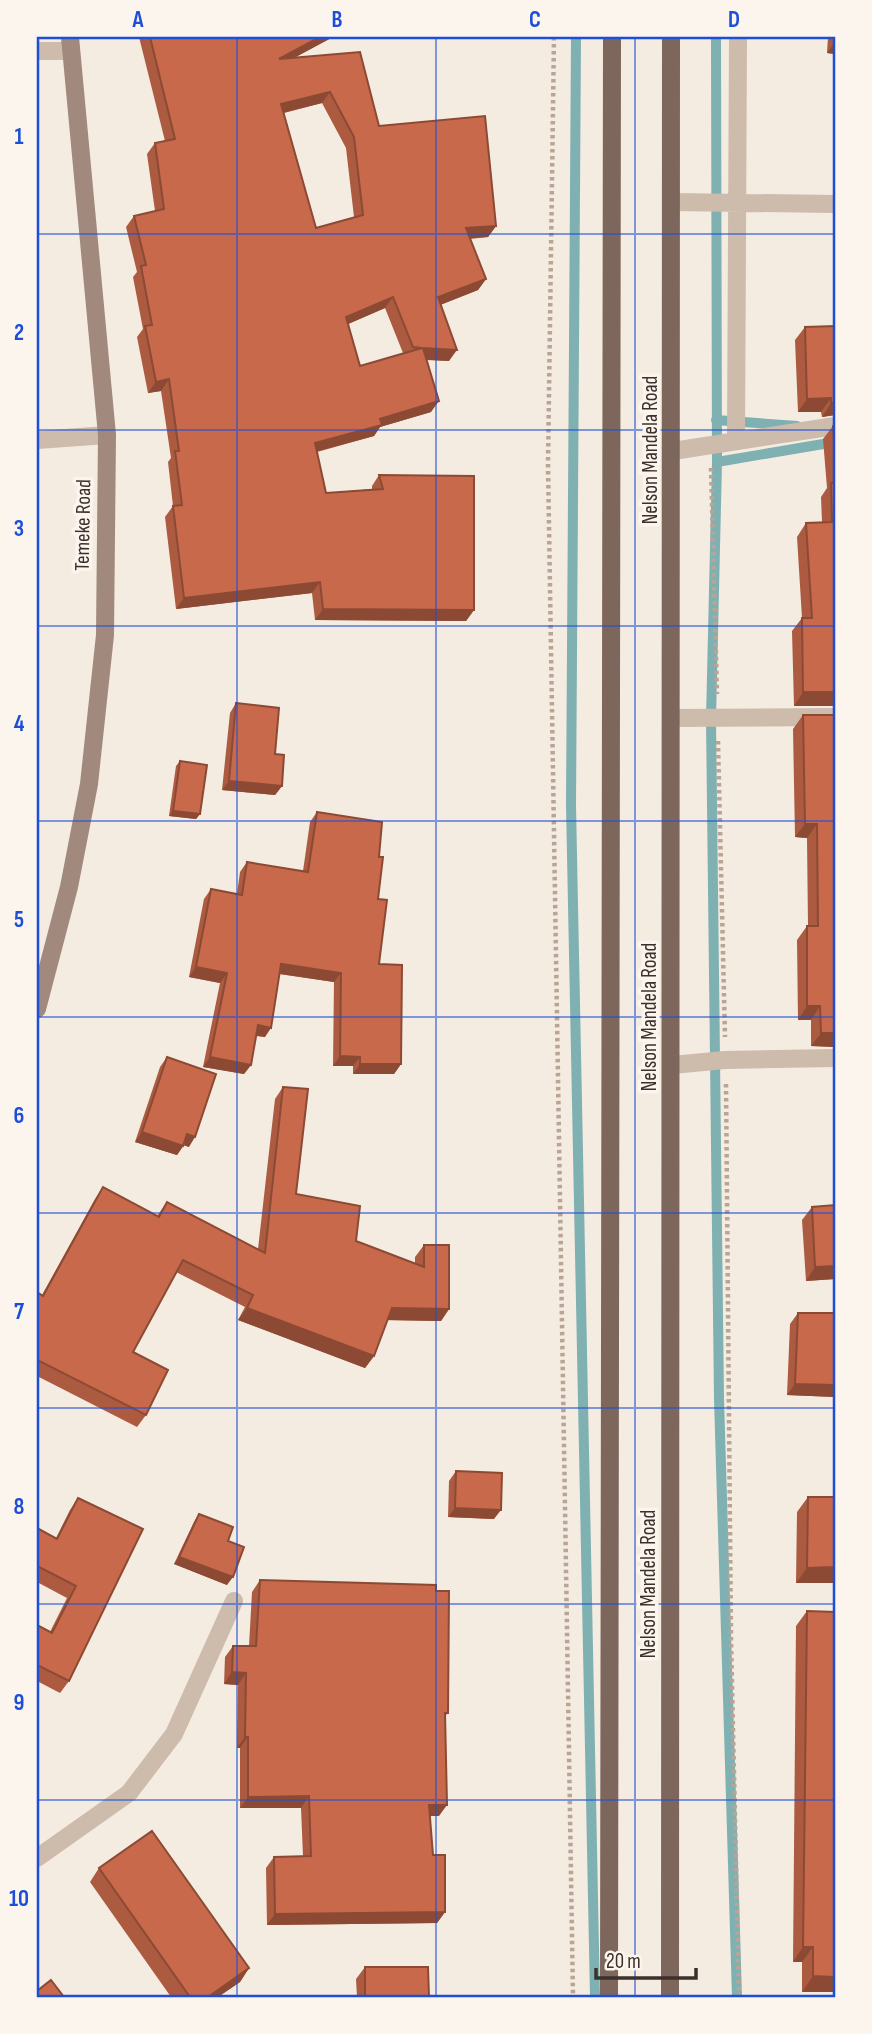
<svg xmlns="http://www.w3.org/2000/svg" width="872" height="2034" font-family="'Sofia Sans Condensed',sans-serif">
<rect width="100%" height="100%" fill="#f4ebe1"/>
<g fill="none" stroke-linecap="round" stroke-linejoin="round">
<!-- stream -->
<path stroke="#7fb0b2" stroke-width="10" d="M576 37 571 805 595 1997
M716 37 717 462 711 719 719 1399 737 1997
M716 420 797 426
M717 462 835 442"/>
<!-- path -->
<path stroke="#b9a596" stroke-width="4.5" stroke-dasharray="3.5 3.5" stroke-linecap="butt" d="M554 37 548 465 573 1997
M711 468 717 694
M718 741 725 1037
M726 1084 731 1639 739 1997"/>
<!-- lane -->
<path stroke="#cdbbac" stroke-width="18" d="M672 202 835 204
M736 441 738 37
M672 718 835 717
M672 1065 725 1060 835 1058"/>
<!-- street -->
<path stroke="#cdbbac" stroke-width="18" d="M37 51H71
M37 440 107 435
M673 451 835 426
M37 1858 129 1793 174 1734 234 1601"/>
<!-- secondary -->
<path stroke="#a18a7d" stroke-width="18" d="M37 1009 69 887 89 784 105 635 107 435 70 37"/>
<!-- primary -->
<path stroke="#7d675c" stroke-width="18" d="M609 1997 612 37
M670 1997 671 37"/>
</g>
<!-- wall -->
<path fill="#ac5a40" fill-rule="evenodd" d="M139 37H333L295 57 379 126 496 226 488 237 470 239 486 279 478 290 440 305 449 361 426 360 431 412 380 427 374 436 317 452 326 493 372 489V486L379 475 474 610 466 621 315 620 312 593 176 609 165 517 173 506 168 462 171 458 161 391 148 393 137 337 143 329 133 277 137 272 126 227 134 216 155 211 147 154 155 143 165 141ZM322 103 346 148 354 217 316 228 284 113ZM385 308 403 353 360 366 348 324Z
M828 37H835V54L827 53Z
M835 326V415L822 417 821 412H798L795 340 805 327Z
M835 425V706H794L792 631 802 618 797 537 806 523 822 522 821 497 827 488 823 439 833 426Z
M236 703 275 754 282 786 275 795 222 790 230 713Z
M803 715H835V1047L811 1046V1020H798L797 940 807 926H808L807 838 795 837 793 729Z
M180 761 200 814 196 819 169 816 176 766Z
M317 812 379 857V964L401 1064 394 1074H353V1066H333L334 982 279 974 265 1037 256 1036 251 1065 244 1074 203 1067 220 983 189 977 204 899 211 889 237 894 240 872 247 862 303 871 310 822Z
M167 1057 189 1147 184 1145 177 1155 135 1142 160 1067Z
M283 1087 296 1194 356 1241 415 1264V1257L424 1245 449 1309 441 1321 387 1320 374 1356 365 1368 238 1320 245 1307 176 1272 133 1352 146 1415 137 1427 37 1376V1292L42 1295 95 1199 103 1187 157 1216 167 1202 258 1249 275 1099Z
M835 1205V1279L806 1281 802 1220 812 1207Z
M798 1313 835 1397 787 1395 790 1324Z
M456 1471 494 1519 448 1517 449 1481Z
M808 1497 835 1583H796L797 1512Z
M78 1498 143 1529 69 1681 60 1693 37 1681V1625L50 1632 67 1598 37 1582V1528L56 1538 70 1510Z
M199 1514 228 1541 227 1585 174 1564 194 1522Z
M260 1580 436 1591 448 1713 445 1716 439 1816H430L433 1855 445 1912 437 1923 267 1925 266 1868 274 1857 303 1856 301 1808H240V1748H237L238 1685 224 1684 225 1657 233 1646H249L252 1592Z
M807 1611 835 1612V1992H802V1962H793L796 1626Z
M99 1868 249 1968 240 1982 218 1997H171L90 1882Z
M365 1967 429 1997H357L356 1979Z"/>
<!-- shaded-wall -->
<path fill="#8c4a34" d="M320 37H333L272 70 279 59Z
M835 42V54L827 53Z
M330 92 322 103 274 115 281 104Z
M496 226 488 237 459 239 466 228Z
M486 279 478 290 430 309 438 297Z
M393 297 385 308 339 328 346 317Z
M423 348 457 350 449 361 415 359Z
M169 379 161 391 148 393 156 382Z
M831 398 821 412H798L807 399Z
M439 401 431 412 380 427 374 436 307 454 315 443 380 419Z
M835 402V415L822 417 831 403Z
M320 582 312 593 176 609 184 598Z
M323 609 474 610 466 621 315 620Z
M803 692H835V706H794Z
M229 781 282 786 275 795 222 790Z
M173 811 200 814 196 819 169 816Z
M805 824H817L807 838 795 837Z
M281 964 341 973 334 982 274 973Z
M196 967 227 973 220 983 189 977Z
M807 1006H820L811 1020H798Z
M258 1025 271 1028 265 1037 252 1035Z
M821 1033H835V1047L811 1046Z
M340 1056 360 1057 353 1066H333Z
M210 1057 251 1065 244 1074 203 1067Z
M360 1064H401L394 1074H353Z
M142 1132 183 1146 177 1155 135 1142Z
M187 1134 195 1137 189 1147 180 1144Z
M835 1266V1279L806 1281 815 1267Z
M247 1308 374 1356 365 1368 238 1320Z
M392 1308 449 1309 441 1321 383 1320Z
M795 1384 835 1385V1397L787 1395Z
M455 1508 501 1510 494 1519 448 1517Z
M179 1557 233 1577 227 1585 174 1564Z
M835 1567V1583H796L807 1568Z
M232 1672 246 1673 238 1685 224 1684Z
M245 1737H248L240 1748H237Z
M309 1796 301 1808H240L248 1797Z
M429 1805H447L439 1816H421Z
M445 1912 437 1923 267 1925 275 1914Z
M803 1947H813L802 1962H793Z
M249 1968 240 1982 218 1997H208Z
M813 1976 835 1977V1992H802Z"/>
<!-- building -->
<path fill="#c8694b" stroke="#8c4a34" stroke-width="2" fill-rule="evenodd" d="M150 37H320L279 59 360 52 379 126 485 116 496 226 466 228 486 279 438 297 457 350 423 348 439 401 380 419 382 425 315 443 326 493 383 489 379 475 474 476V610L323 609 320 582 184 598 173 506 182 505 175 451H179L169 379 156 382 145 326 152 325 141 266 146 265 134 216 164 209 155 143 175 139ZM330 92 354 137 363 215 316 228 281 104ZM393 297 413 347 422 348 360 366 346 317Z
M835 326V402L831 403V398L807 399 805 327Z
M835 425V454L833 426Z
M831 483H835V692H803L802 618H812L806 523 832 522Z
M236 703 279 708 275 754 284 755 282 786 229 781Z
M803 715H835V1033H821L820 1006H807V926H818L817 824H805Z
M180 761 207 765 200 814 173 811Z
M317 812 382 822 379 857H383L378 899 387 900 379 964 402 965 401 1064H360V1057L340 1056 341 973 281 964 271 1028 258 1025 251 1065 210 1057 227 973 196 967 211 889 242 895 247 862 308 872Z
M167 1057 216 1074 195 1137 187 1134 183 1146 142 1132Z
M283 1087 308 1089 296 1194 360 1206 356 1241 424 1267V1245H449V1309L392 1308 374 1356 247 1308 253 1295 183 1260 133 1352 168 1370 146 1415 37 1360V1292L43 1296 103 1187 159 1217 167 1202 265 1253Z
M835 1205V1266L815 1267 812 1207Z
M798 1313H835V1385L795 1384Z
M456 1471 502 1473 501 1510 455 1508Z
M808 1497H835V1567L807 1568Z
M78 1498 143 1529 69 1681 37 1665V1625L52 1633 76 1586 37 1566V1528L57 1539Z
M199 1514 233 1527 228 1541 244 1547 233 1577 179 1557Z
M260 1580 436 1585V1591H449L448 1713H445L447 1805H429L433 1855H445V1912L275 1914 274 1857 311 1856 309 1796 248 1797V1737H245L246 1673 232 1672 233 1646H256Z
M807 1611 835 1612V1977L813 1976V1947H803Z
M152 1831 249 1968 208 1997H190L99 1868Z
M365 1967H428L429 1997H365Z
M51 1980 64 1997H37V1991Z"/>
<!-- grid -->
<path fill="none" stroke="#1d4ed8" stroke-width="2" stroke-opacity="0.55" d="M237 37V1997M436 37V1997M635 37V1997M37 234H835M37 430H835M37 626H835M37 821H835M37 1017H835M37 1213H835M37 1408H835M37 1604H835M37 1800H835"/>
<g text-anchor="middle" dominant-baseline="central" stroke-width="7" stroke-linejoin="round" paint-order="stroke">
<!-- street labels -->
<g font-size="21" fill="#3b302b" stroke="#fbf5ee">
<text transform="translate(650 450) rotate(-90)">Nelson Mandela Road</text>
<text transform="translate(83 525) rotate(-89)">Temeke Road</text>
<text transform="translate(649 1017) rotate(-90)">Nelson Mandela Road</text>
<text transform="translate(648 1584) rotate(-90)">Nelson Mandela Road</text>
</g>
</g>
<!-- border -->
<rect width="872" height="2034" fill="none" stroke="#fbf5ee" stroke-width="77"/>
<!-- scale -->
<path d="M596 1968v10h100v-10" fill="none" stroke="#3b302b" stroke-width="3.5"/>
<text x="606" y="1968" font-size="21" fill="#3b302b" stroke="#fbf5ee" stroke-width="5" paint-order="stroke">20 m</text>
<rect x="38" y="38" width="796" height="1958" fill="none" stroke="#1d4ed8" stroke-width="2.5"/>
<g font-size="23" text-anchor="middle" font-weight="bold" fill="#1d4ed8">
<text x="138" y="27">A</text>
<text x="337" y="27">B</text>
<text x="535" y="27">C</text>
<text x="734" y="27">D</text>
<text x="19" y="144">1</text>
<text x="19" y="340">2</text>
<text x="19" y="536">3</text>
<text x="19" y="731">4</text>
<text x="19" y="927">5</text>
<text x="19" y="1123">6</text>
<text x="19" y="1319">7</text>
<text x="19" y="1514">8</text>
<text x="19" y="1710">9</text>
<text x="19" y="1906">10</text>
</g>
</svg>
